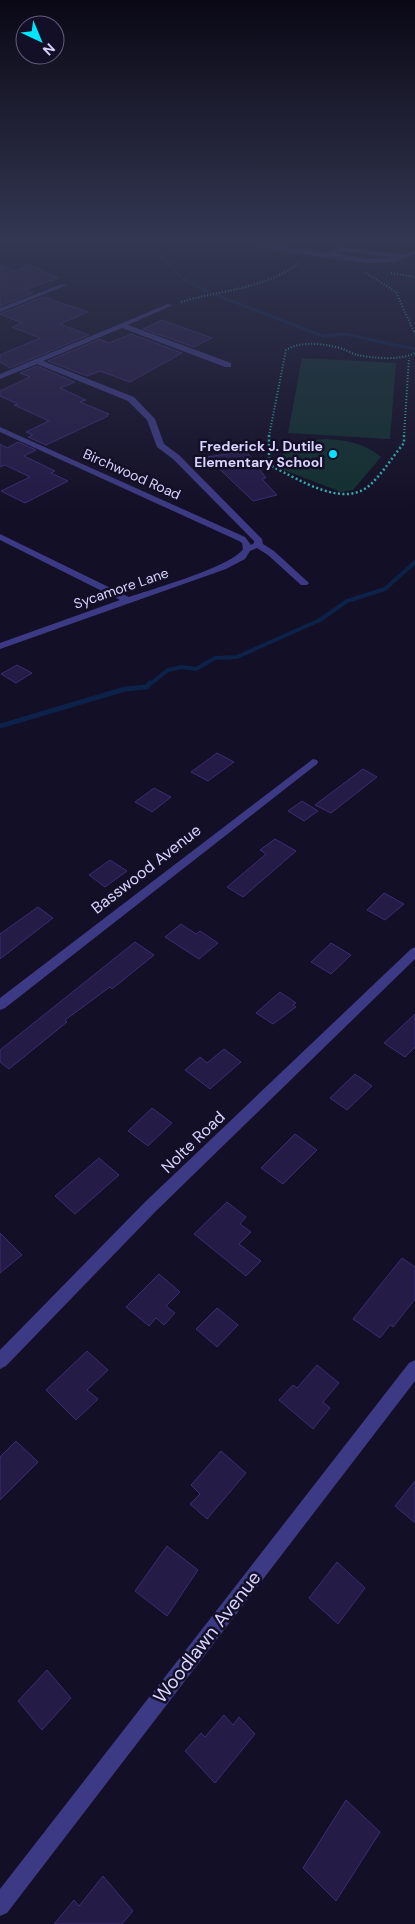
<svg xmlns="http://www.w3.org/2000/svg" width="415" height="1924" font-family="'DM Sans',sans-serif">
<rect width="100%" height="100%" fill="#130f26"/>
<!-- green -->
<path fill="#12302f" d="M302 358 396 363 390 439 288 433Z
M325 439C346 440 365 443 381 457L353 490 341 492 279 468C277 444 306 441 325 439Z"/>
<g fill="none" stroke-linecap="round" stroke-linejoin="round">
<!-- stream-far2 -->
<path stroke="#0c2248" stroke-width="3" d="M139 240 144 248 159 253 182 278 206 291
M216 295 323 336 344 334 415 349"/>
<!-- stream-far1 -->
<path stroke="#0c2248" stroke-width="4" d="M149 685 168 670 182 667 196 669 215 658 237 657 320 620 347 601 385 589 415 562"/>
<!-- stream -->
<path stroke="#0c2248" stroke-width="5" d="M0 726 125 689 147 687 150 683"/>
</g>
<!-- building -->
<path fill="#241b47" stroke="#3b2d73" d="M0 265 14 271 30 265 58 278 25 290 33 293 0 306Z
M43 297 88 312 60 324 89 335 10 368 0 362V355L40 338 12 327 22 323 0 314Z
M162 320 212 338 194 347 143 329Z
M131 334 182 353 130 382 100 371 87 376 48 361 100 339 109 343Z
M37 366 75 382 60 388 86 400 80 402 109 414 107 415 108 416 46 445 28 437 33 435 26 432 49 421 14 405 18 404 0 396V391L30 377 20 373Z
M18 442 36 450 24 456 55 471 51 473 68 481 25 503 1 491 30 477 5 465 0 467V444L7 448Z
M246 451 266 478 262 479 277 495 253 501 207 457Z
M17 665 32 673 16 683 1 674Z
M217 753 234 762 208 781 191 772Z
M363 769 377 777 331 813 315 805Z
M154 788 171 797 152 812 135 802Z
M302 801 318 811 304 821 288 811Z
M275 839 296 851 243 897 227 887 266 854 260 850Z
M110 860 127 871 105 887 89 875Z
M384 893 404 904 385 920 367 910Z
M38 907 53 918 0 959V934Z
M181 924 196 934 200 931 218 943 199 959 165 937Z
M135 942 154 955 112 989 110 987 65 1020 67 1022 9 1069 0 1062V1050Z
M331 943 351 955 331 974 311 962Z
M280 992 296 1003 293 1005 296 1007 273 1024 256 1013Z
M415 1014V1047L405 1057 384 1043Z
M224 1049 241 1062 210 1089 185 1070 200 1057 207 1063Z
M355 1074 372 1086 347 1110 330 1098Z
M152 1108 172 1123 148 1146 128 1131Z
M295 1134 317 1150 283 1184 261 1168Z
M99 1158 119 1175 75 1214 55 1196Z
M227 1202 246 1217 240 1224 251 1232 239 1244 261 1261 246 1276 194 1234Z
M0 1233 22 1255 0 1273Z
M402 1258 415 1267V1299L393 1327 390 1325 380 1338 353 1319Z
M159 1274 180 1292 166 1306 175 1313 164 1325 156 1318 149 1326 126 1307Z
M217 1308 238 1325 217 1347 196 1329Z
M87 1351 108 1370 87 1390 98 1399 76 1420 46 1390Z
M317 1365 339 1383 323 1402 330 1408 313 1429 279 1400 293 1385 297 1388Z
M16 1441 38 1462 0 1500V1457Z
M221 1451 246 1473 207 1519 190 1504 200 1494 191 1485Z
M415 1481V1523L395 1506Z
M167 1546 198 1570 167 1616 135 1591Z
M337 1562 365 1588 338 1624 309 1598Z
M47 1670 71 1698 42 1730 18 1701Z
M224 1715 233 1725 239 1717 255 1734 215 1783 185 1751 201 1733 205 1737Z
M346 1800 380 1832 336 1901 303 1868Z
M103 1876 133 1911 122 1924H54L74 1900 79 1906Z"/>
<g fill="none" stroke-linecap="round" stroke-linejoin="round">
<!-- path-far1 -->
<path stroke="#2fb8b0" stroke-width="2" stroke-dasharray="1 2" stroke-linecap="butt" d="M366 273 396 292 415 334
M391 273 415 277
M181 302C221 290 265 289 299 263
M269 436 286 350C301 340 327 344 343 349 348 351 353 354 357 355 375 358 399 361 415 353
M404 436 409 358"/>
<!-- path -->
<path stroke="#2fb8b0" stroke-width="2.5" stroke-dasharray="2 2.5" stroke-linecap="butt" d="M269 435V460L273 467C299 479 343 509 370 485 383 473 393 456 404 443V435"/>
<!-- minor -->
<path fill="#3d3a85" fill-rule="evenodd" d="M246 240H255L266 245 329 253 341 247 404 255 415 250V254L395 262 367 263 265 249ZM342 251 395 258 367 259 336 253Z
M350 240 373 242 388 240 373 246Z
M62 284 67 285 0 312V308Z
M168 304 173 305 128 325 231 363V367H225L122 328 43 361 134 397 155 419 164 444 179 455 262 539 263 544 274 551 309 583 307 585H301L268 555 257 548 250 551 245 559 226 569 0 649V643L120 600 0 540V534L129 597C152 589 231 567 243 549L242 543 239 541 0 432V427L245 537 251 545 254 543V541L173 459 157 447 147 420 128 401 37 364 0 379V374Z
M313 759 317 760 318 762 317 764 5 1008 0 1010V998Z
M415 947V959L155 1212 6 1366 0 1369V1350L145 1202 411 949Z
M415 1360V1381L7 1913 0 1916V1889L409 1363Z"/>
</g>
<!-- sky -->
<linearGradient id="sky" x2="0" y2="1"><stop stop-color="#0a0815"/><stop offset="0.47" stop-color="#333752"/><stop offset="1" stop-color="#333752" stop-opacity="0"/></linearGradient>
<rect width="415" height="510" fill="url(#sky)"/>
<!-- markers -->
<circle fill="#00e5ff" stroke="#130f26" stroke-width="2" cx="333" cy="454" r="5"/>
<g text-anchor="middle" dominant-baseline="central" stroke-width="5" stroke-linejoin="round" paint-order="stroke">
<!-- far-poi labels -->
<g font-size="14" font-weight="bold" fill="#d9d4ff" stroke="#130f26" text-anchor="end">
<text x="323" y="446">Frederick J. Dutile<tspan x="323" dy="16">Elementary School</tspan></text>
</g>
<!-- far-street labels -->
<g font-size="14" fill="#d9d4ff" stroke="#130f26">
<text transform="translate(132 474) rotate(24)">Birchwood Road</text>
<text transform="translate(121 588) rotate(-19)">Sycamore Lane</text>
</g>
<!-- street labels -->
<g font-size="16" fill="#d9d4ff" stroke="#130f26">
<text transform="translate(146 869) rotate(-38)">Basswood Avenue</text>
<text transform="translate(193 1142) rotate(-44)">Nolte Road</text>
</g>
<!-- near-street labels -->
<g font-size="19" fill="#d9d4ff" stroke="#130f26">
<text transform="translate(207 1637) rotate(-52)">Woodlawn Avenue</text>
</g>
</g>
<!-- north arrow -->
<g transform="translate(40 40) rotate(136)"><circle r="24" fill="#130f26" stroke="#625e7d"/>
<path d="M0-4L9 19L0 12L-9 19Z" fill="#00e5ff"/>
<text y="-8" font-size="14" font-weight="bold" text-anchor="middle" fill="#d9d4ff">N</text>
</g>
</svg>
